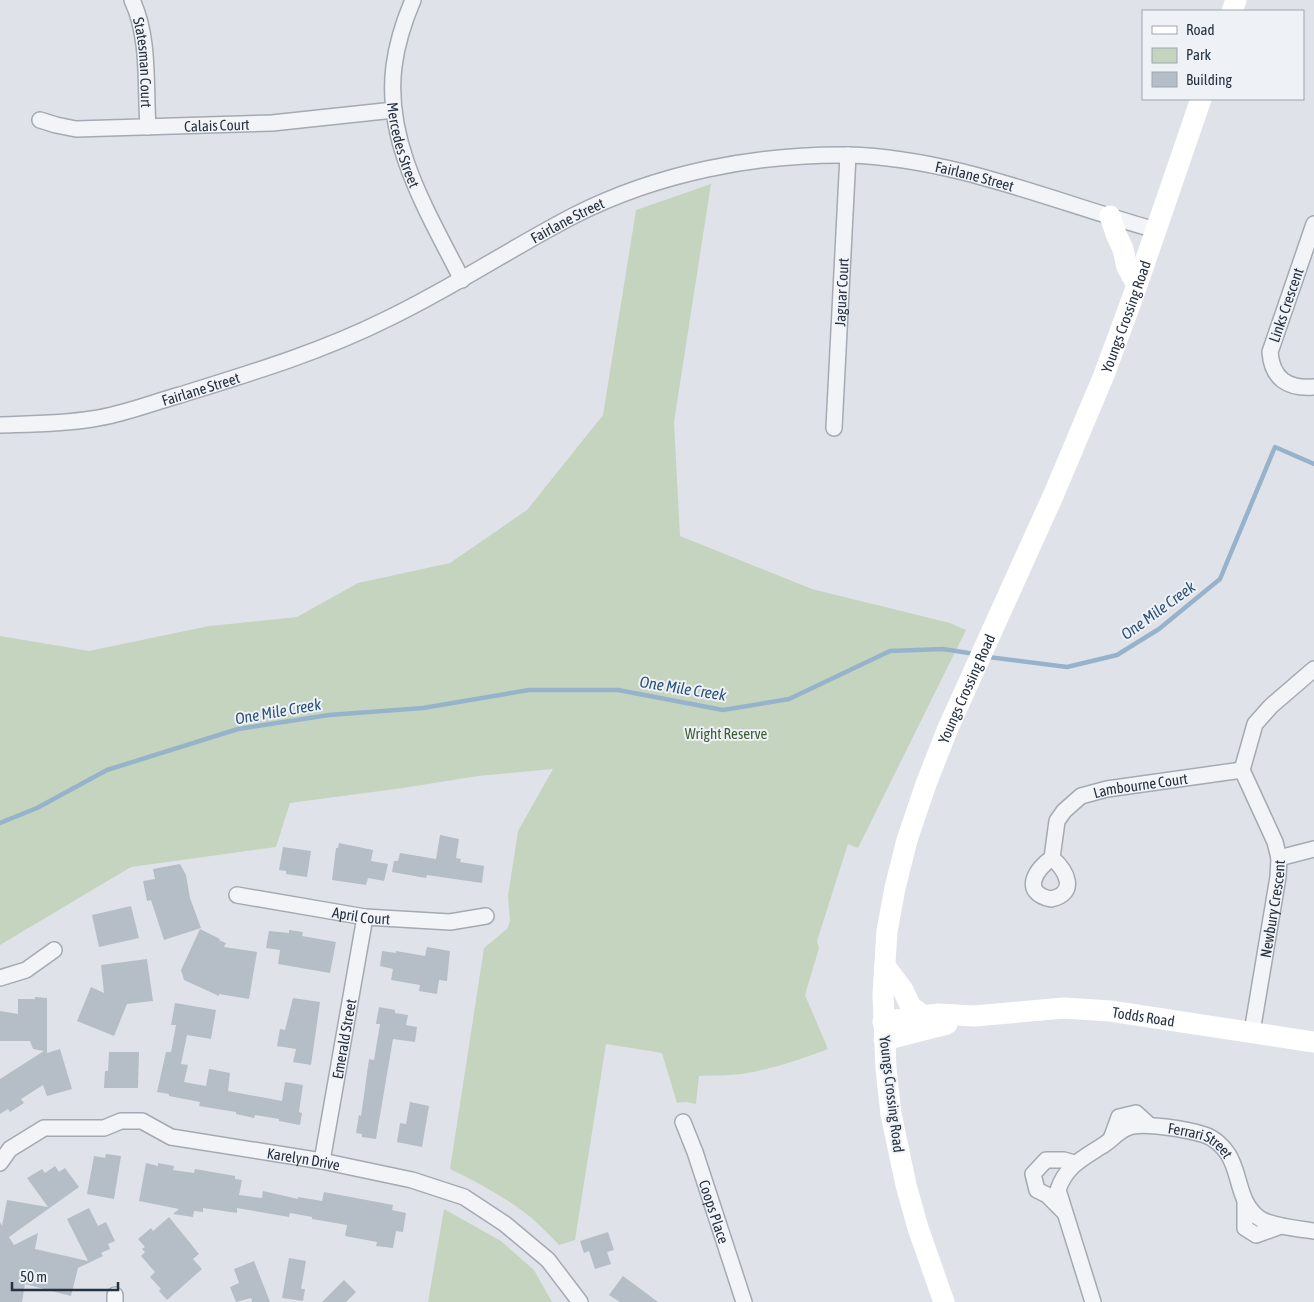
<svg xmlns="http://www.w3.org/2000/svg" width="1314" height="1302" font-family="'Asap Condensed',sans-serif">
<rect width="100%" height="100%" fill="#dfe3e9"/>
<!-- green -->
<path fill="#c5d4bf" d="M711 184 674 422 680 536 812 589 950 623 966 630 858 848 848 844 817 941 819 948 805 995 828 1049C800 1060 771 1069 742 1074 728 1076 713 1075 699 1076L696 1104 686 1102 677 1103 662 1053 606 1044 575 1240 559 1245C552 1238 545 1230 537 1223 513 1201 479 1183 450 1169L484 948 507 929 510 921 508 896 518 831 553 769 478 776 403 788 290 803 276 847 131 867 0 945V636L89 651 209 626 297 617 358 583 450 563 527 510 603 415 636 210Z
M444 1209 501 1241 534 1270 552 1302H428Z"/>
<g fill="none" stroke-linecap="round" stroke-linejoin="round">
<!-- stream -->
<path stroke="#97b3cc" stroke-width="4.5" d="M988 657 1067 667 1117 655 1159 629 1220 579 1275 447 1314 464
M0 823 37 808 107 770 238 729 329 715 423 708 529 690H618L723 710 789 699 890 651 943 649 975 654"/>
</g>
<!-- building -->
<path fill="#b5bdc6" d="M440 835 459 839 456 858 461 859 460 862 484 866 482 883 427 875 426 878 392 872 394 861H398L400 853 436 859Z
M339 843 373 850 371 861 388 864 384 881 368 878 366 885 332 880 336 848H338Z
M283 847 311 851 307 877 286 874V871L279 870Z
M180 864 186 875 190 898 201 928 164 940 151 900 147 901 143 881 155 879 153 869Z
M131 906 139 938 99 947 92 915Z
M200 929 220 939 219 940 226 943 224 947 257 952 249 999 219 994V996L184 980 181 970Z
M289 930 303 932 302 936 336 942 330 973 278 964 280 950 266 948 269 931 289 933Z
M427 947 450 951 447 981 439 980 437 994 419 991 420 985 391 980 393 969 380 966 382 951 396 953V951L425 956Z
M147 959 153 1001 127 1004 114 1036 77 1021 91 987 104 993 101 965Z
M35 997 47 998V1053L60 1049 72 1089 47 1096 43 1085 21 1099 24 1103 10 1112 8 1109 0 1114V1079L44 1051 33 1049 30 1041H0V1011L18 1014V999H35Z
M293 998 320 1002 311 1065 293 1062 296 1049 277 1046 280 1029 285 1030Z
M175 1003 216 1010 211 1039 187 1035 181 1064 188 1065 184 1082 206 1086 209 1069 230 1073 228 1091 282 1101 285 1082 303 1085 299 1112 302 1113 300 1125 279 1121V1119L255 1115 254 1118 236 1114V1112L199 1106 200 1102 169 1096V1094L157 1092 166 1052H171L176 1025H171Z
M379 1007 395 1010V1013L408 1015 406 1025 417 1027 415 1042 393 1039 376 1139 362 1137V1134L356 1133 359 1115 361 1116 369 1059 374 1060 380 1024H376Z
M109 1052H139L138 1088H104L105 1071H108Z
M410 1102 429 1106 422 1147 397 1142 400 1123 406 1124Z
M106 1154 121 1156 114 1199 87 1194 94 1156 105 1158Z
M146 1163 158 1166V1163L174 1166 173 1170 194 1173 195 1169 235 1176V1179L242 1180 239 1195 262 1198 263 1191 298 1199V1197L322 1201 324 1192 393 1205 392 1210 406 1213 403 1232 396 1231 393 1248 376 1246 377 1242 345 1236 347 1225 312 1219V1217L290 1213 289 1217 237 1208V1213L203 1208V1212L194 1211 193 1217 173 1214 179 1209 139 1201Z
M55 1166 59 1172 65 1168 79 1187 9 1237 14 1245 38 1233 35 1249 88 1261 67 1219 89 1208 98 1226 106 1222 115 1241 108 1244 110 1249 101 1253 103 1256 78 1268 71 1296 25 1284 22 1302H0V1222L2 1226 7 1200 48 1207 27 1178 42 1169 45 1173Z
M169 1217 199 1254 193 1259 202 1269 167 1300 159 1291 161 1289 150 1277 155 1272 141 1256 145 1252 142 1249 145 1247 138 1239 151 1228 153 1231Z
M608 1232 614 1250 607 1252 611 1264 595 1269 589 1251 584 1253 580 1241Z
M289 1258 306 1261 301 1289H305L303 1301 282 1298Z
M254 1261 270 1302H252L251 1298 236 1302 230 1287 239 1283 234 1269Z
M623 1276 658 1302H620L609 1295Z
M344 1280 356 1292 346 1302H322Z"/>
<g fill="none" stroke-linecap="round" stroke-linejoin="round">
<!-- street casing -->
<g stroke="#a4aab3" stroke-width="18">
<g id="street">
<path id="s1" d="M132 0C150 38 145 86 148 127"/>
<path id="s2" d="M413 0C404 21 397 43 394 66 384 143 429 214 462 280"/>
<path id="s3" d="M40 120 56 125 76 129 272 123 394 110"/>
<path d="M1314 224 1270 352C1272 379 1288 389 1314 387"/>
<path id="s4" d="M0 425C31 424 61 424 92 419 122 415 151 403 180 395 251 373 321 352 387 319 452 288 511 248 575 215 658 173 755 154 848 155 955 158 1054 202 1156 230"/>
<path id="s5" d="M834 428 848 155"/>
<path id="s6" d="M1052 858C1067 871 1078 893 1051 899 1021 893 1035 869 1052 858L1057 821 1064 811 1081 796 1107 789 1242 770"/>
<path d="M1279 858 1314 849"/>
<path id="s7" d="M237 895 365 917 450 922 486 916"/>
<path d="M0 978 26 970 54 950"/>
<path id="s8" d="M1252 1032 1278 877 1279 858 1275 842 1242 770 1255 724 1271 706 1314 669"/>
<path id="s9" d="M683 1122 695 1152 744 1302"/>
<path d="M1111 1139 1119 1117 1136 1113 1148 1124"/>
<path id="s10" d="M322 1161 365 917"/>
<path id="s11" d="M0 1163 10 1149 44 1128H104L121 1121H142L171 1137 322 1161 412 1180 464 1197 505 1224 548 1260 580 1302"/>
<path d="M1245 1203V1228L1256 1235 1281 1226"/>
<path d="M1064 1212 1047 1195 1037 1190 1033 1174 1046 1160H1064L1074 1163"/>
<path d="M115 1302V1295"/>
<path id="s12" d="M1093 1302 1058 1190C1066 1165 1085 1157 1105 1144 1112 1139 1119 1131 1127 1128 1141 1121 1190 1130 1205 1135 1214 1138 1223 1146 1228 1154 1241 1174 1237 1201 1259 1218 1270 1226 1300 1229 1314 1231"/>
</g>
</g>
<!-- street -->
<use href="#street" stroke="#f2f4f7" stroke-width="15"/>
<!-- secondary -->
<g stroke="#fff" stroke-width="21">
<path d="M1232 11 1236 0"/>
<path d="M1110 216 1116 234 1123 249 1127 267 1137 285"/>
<path d="M885 966 903 990 911 1007 923 1015"/>
<path id="s13" d="M883 1022 938 1014 974 1016 1064 1008 1110 1011 1314 1042"/>
<path d="M884 1040 947 1024"/>
<path id="s14" d="M944 1302 918 1228 906 1185 891 1114 886 1069 883 994 887 931 895 888 907 840 926 784 948 728 1053 496 1104 375 1135 291 1201 99"/>
</g>
</g>
<g text-anchor="middle" dominant-baseline="central" stroke-width="4" stroke-linejoin="round" paint-order="stroke">
<!-- street labels -->
<g font-size="15" fill="#263241" stroke="#eef2f7">
<text stroke="none"><textPath href="#s1" startOffset="64">Statesman Court</textPath></text>
<text stroke="none"><textPath href="#s3" startOffset="178">Calais Court</textPath></text>
<text stroke="none"><textPath href="#s2" startOffset="149">Mercedes Street</textPath></text>
<text stroke="none"><textPath href="#s4" startOffset="1030">Fairlane Street</textPath></text>
<text stroke="none"><textPath href="#s4" startOffset="610">Fairlane Street</textPath></text>
<text stroke="none"><textPath href="#s5" startOffset="136">Jaguar Court</textPath></text>
<text transform="translate(1286 305) rotate(-71)">Links Crescent</text>
<text stroke="none"><textPath href="#s14" startOffset="1040">Youngs Crossing Road</textPath></text>
<text stroke="none"><textPath href="#s4" startOffset="205">Fairlane Street</textPath></text>
<text stroke="none"><textPath href="#s14" startOffset="635">Youngs Crossing Road</textPath></text>
<text stroke="none"><textPath href="#s6" startOffset="246">Lambourne Court</textPath></text>
<text stroke="none"><textPath href="#s8" startOffset="125">Newbury Crescent</textPath></text>
<text stroke="none"><textPath href="#s7" startOffset="126">April Court</textPath></text>
<text stroke="none"><textPath href="#s13" startOffset="262">Todds Road</textPath></text>
<text stroke="none"><textPath href="#s10" startOffset="124">Emerald Street</textPath></text>
<text transform="translate(892 1094) rotate(83)">Youngs Crossing Road</text>
<text stroke="none"><textPath href="#s12" startOffset="289">Ferrari Street</textPath></text>
<text stroke="none"><textPath href="#s11" startOffset="324">Karelyn Drive</textPath></text>
<text stroke="none"><textPath href="#s9" startOffset="95">Coops Place</textPath></text>
</g>
<!-- park labels -->
<g font-size="15" fill="#3d5e33" stroke="#eef2f7">
<text x="726" y="733">Wright Reserve</text>
</g>
<!-- water labels -->
<g font-size="16" font-style="italic" fill="#2d5378" stroke="#eef2f7">
<text transform="translate(1158 610) rotate(-36)">One Mile Creek</text>
<text transform="translate(683 688) rotate(9)">One Mile Creek</text>
<text transform="translate(278 711) rotate(-10)">One Mile Creek</text>
</g>
</g>
<!-- legend -->
<rect x="1142" y="10" width="162" height="90" fill="#eef2f7" stroke="#9ea5ae"/>
<rect x="1152" y="26" width="25" height="8" fill="#ffffff" stroke="#9ea5ae"/>
<text x="1186" y="35" font-size="15" fill="#263241">Road</text>
<rect x="1152" y="48" width="25" height="15" fill="#c5d4bf" stroke="#9ea5ae"/>
<text x="1186" y="60" font-size="15" fill="#263241">Park</text>
<rect x="1152" y="72" width="25" height="15" fill="#b5bdc6" stroke="#9ea5ae"/>
<text x="1186" y="85" font-size="15" fill="#263241">Building</text>
<!-- scale -->
<path d="M12 1282v8h106v-8" fill="none" stroke="#263241" stroke-width="2.5"/>
<text x="20" y="1282" font-size="15" fill="#263241" stroke="#eef2f7" stroke-width="4" paint-order="stroke">50 m</text>
</svg>
